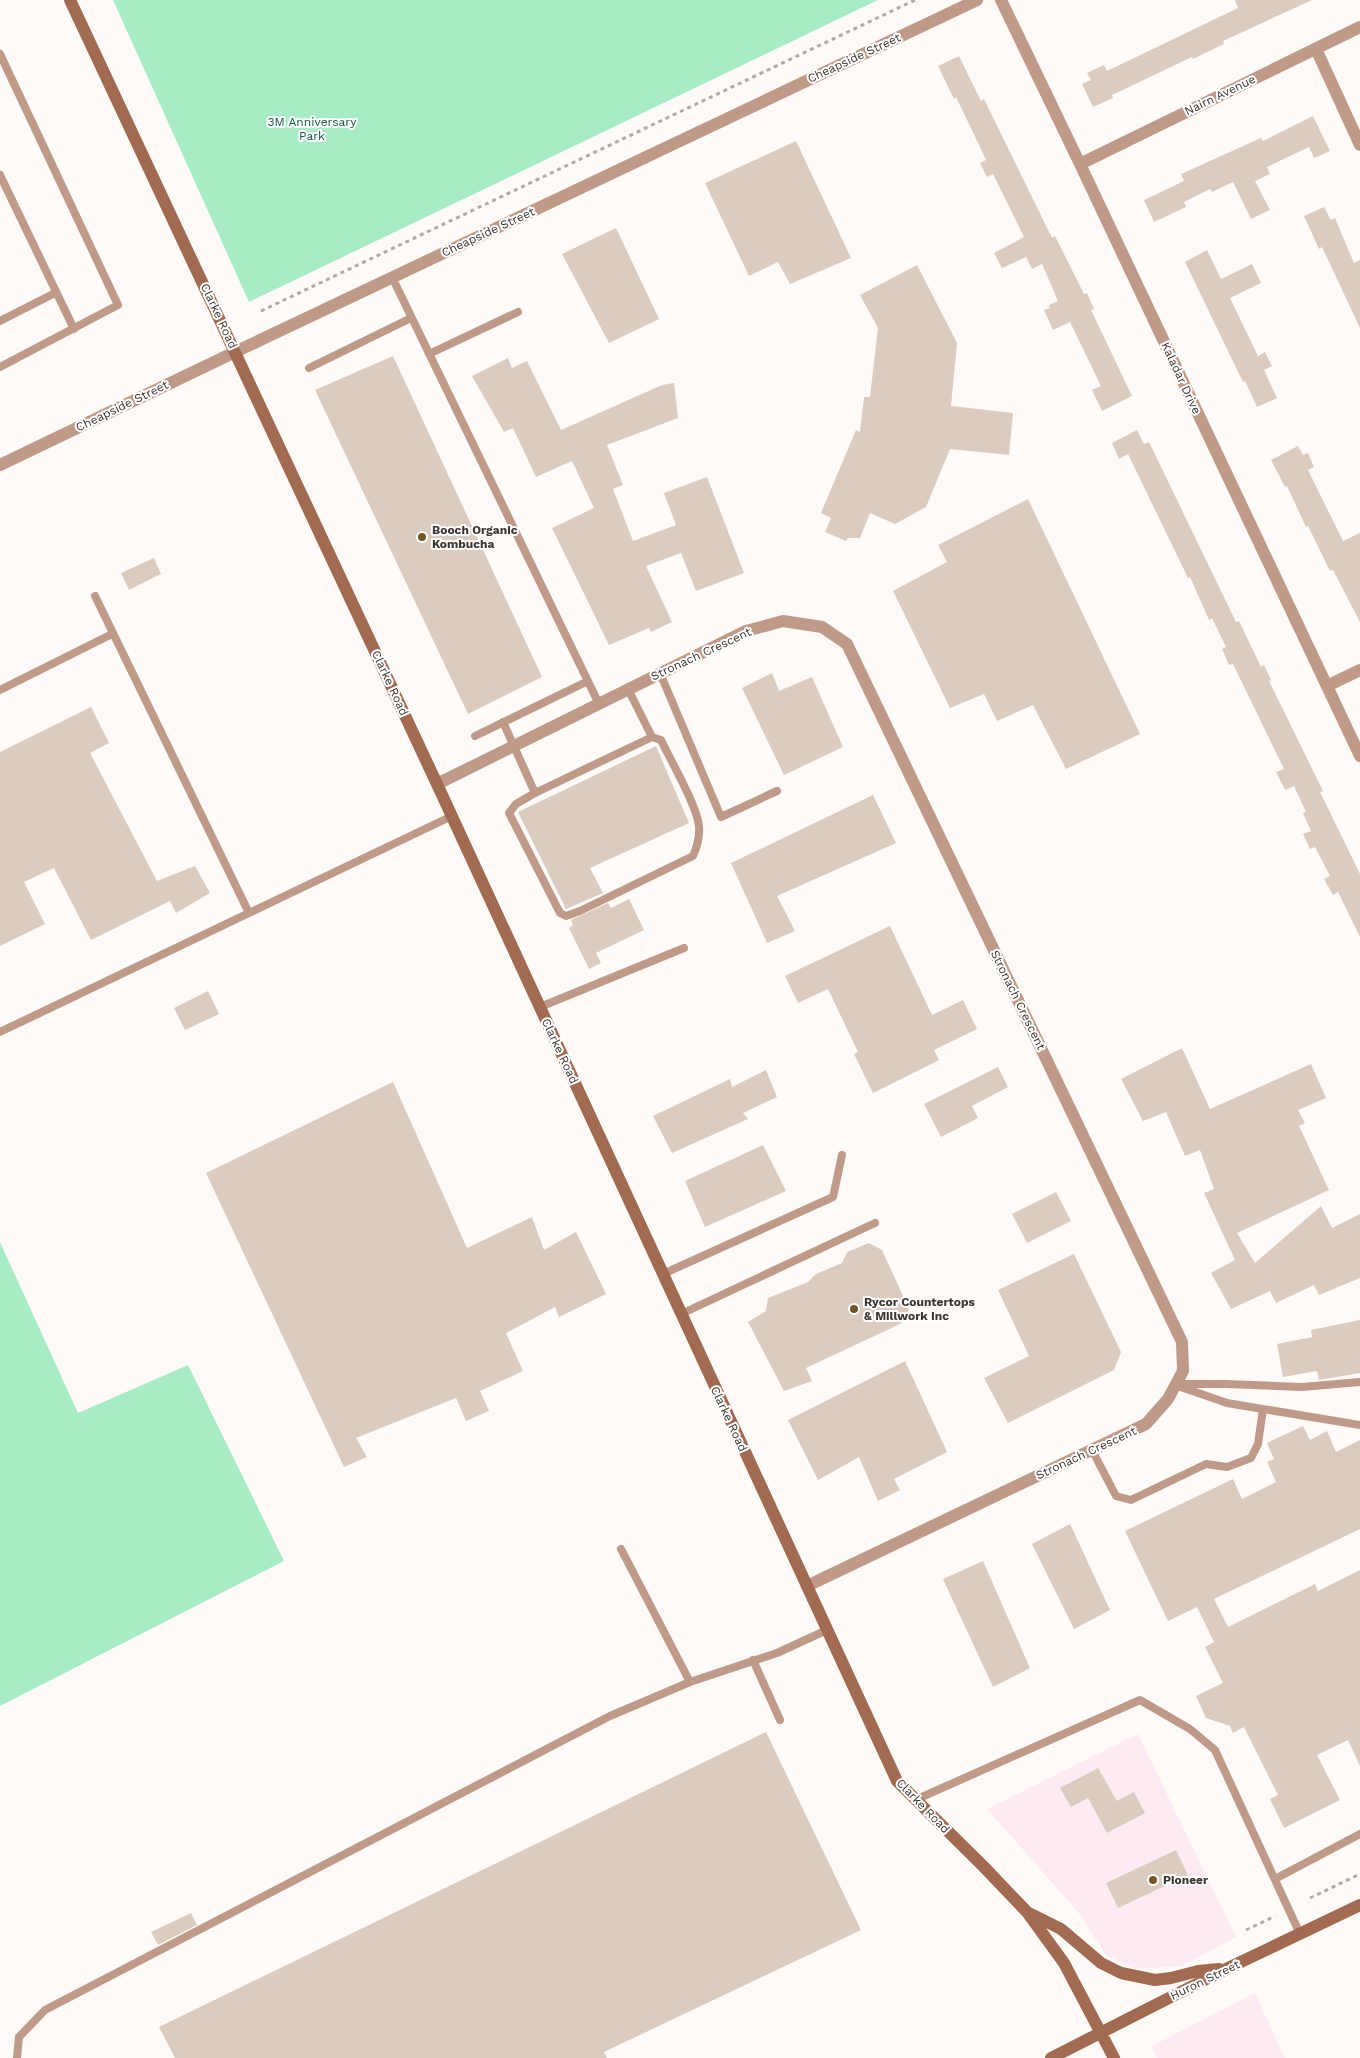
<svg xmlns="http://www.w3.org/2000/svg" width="1360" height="2058" font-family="'Work Sans',sans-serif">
<rect width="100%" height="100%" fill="#fdfaf7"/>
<!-- commercial -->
<path fill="#feeaf2" d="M1138 1734 1236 1937 1182 1966 1135 1969 1106 1955 1078 1912 987 1809Z
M1255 1993 1285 2058H1157L1152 2046Z"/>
<!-- green -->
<path fill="#a8ecc6" d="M113 0H878L249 302Z
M0 1242 78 1413 188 1365 284 1561 0 1706Z"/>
<!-- building -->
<path fill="#dcccc0" d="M1235 0H1312L1223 41 1224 44 1193 59 1192 57 1112 95 1113 98 1093 107 1082 84 1091 80 1087 73 1104 65 1107 71 1238 8Z
M959 56 981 101 984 99 1052 238 1055 236 1084 294 1087 293 1094 309 1091 310 1132 396 1102 411 1092 390 1101 386 1070 322 1053 330 1044 310 1050 308 1049 305 1058 301 1042 264 1032 269 1026 257 1002 268 994 253 1024 237 993 174 987 177 980 163 986 160 981 149 956 97 954 99 938 66Z
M1313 116 1330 151 1314 158 1309 147 1267 167 1270 174 1255 181 1270 210 1251 219 1233 182 1212 192 1210 189 1184 202 1186 207 1154 222 1144 200 1184 181 1181 174 1261 138 1263 141Z
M796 141 851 258 790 284 778 262 749 276 705 183Z
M1324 207 1331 220 1335 218 1354 263 1360 260V328L1322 247 1319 249 1304 216Z
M616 228 659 319 609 343 562 254Z
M1207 250 1221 279 1252 264 1261 283 1230 298 1258 356 1265 352 1272 366 1264 370 1277 398 1257 407 1245 381 1243 382 1185 262Z
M917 265 957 343 951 406 1013 413 1009 455 950 449 926 507 895 524 870 513 860 538H848L846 541 825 532 831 518 821 513 856 430 860 432 864 397H870L878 328 860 295Z
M393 356 542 677 468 714 315 390Z
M508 358 512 368 527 361 561 430 662 385 674 383 678 418 607 445 623 485 613 489 633 541 676 525 664 493 707 477 744 573 696 591 681 553 646 566 672 622 651 632 649 628 609 645 552 528 594 508 572 461 536 477 513 428 504 432 472 376Z
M1137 430 1144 444 1149 442 1236 622 1239 621 1261 667 1264 665 1271 680 1269 681 1323 791 1320 792 1360 874V937L1338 892 1333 895 1324 879 1330 876 1315 847 1310 849 1303 834 1311 831 1303 813 1306 812 1294 786 1285 790 1276 772 1284 769 1233 664 1229 665 1222 649 1226 647 1212 618 1209 620 1190 577 1188 578 1128 454 1119 459 1112 443Z
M1298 446 1303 455 1308 453 1314 467 1308 470 1343 541 1360 533V622L1333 570 1330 571 1308 526 1306 527 1287 486 1285 487 1271 460Z
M1028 499 1140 734 1066 769 1033 705 997 721 984 694 950 708 893 591 947 562 938 545Z
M154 558 161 574 129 590 121 573Z
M772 673 779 691 812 677 843 747 784 775 742 688Z
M91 707 109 743 90 753 157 881 195 866 210 893 176 913 170 901 91 940 54 868 24 882 45 924 0 946V752Z
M656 746 689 823 590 868 603 893 566 909 518 812Z
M873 795 896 843 777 896 795 931 767 943 731 863Z
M629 899 644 930 596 953 601 963 589 969 569 928 573 925 571 920 608 903 611 908Z
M890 926 932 1015 963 1000 977 1029 934 1050 939 1060 873 1093 854 1054 858 1052 828 989 798 1003 785 976Z
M208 991 219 1014 185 1030 174 1008Z
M1182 1048 1210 1109 1311 1064 1326 1098 1298 1110 1305 1123 1299 1126 1329 1190 1237 1233 1255 1263 1321 1206 1332 1228 1360 1214V1278L1319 1295 1314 1285 1276 1303 1270 1291 1231 1309 1211 1273 1235 1260 1204 1193 1214 1189 1200 1150 1185 1156 1166 1112 1143 1121 1121 1079Z
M998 1067 1008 1087 972 1106 978 1118 941 1137 924 1104Z
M766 1070 777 1097 743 1113 748 1119 672 1153 653 1116 730 1079 732 1087Z
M393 1082 467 1248 532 1217 544 1250 576 1232 606 1294 559 1317 555 1307 506 1333 523 1371 480 1391 489 1411 466 1421 456 1398 356 1438 367 1457 344 1467 206 1173Z
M763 1145 786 1191 705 1227 685 1181Z
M1056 1192 1071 1221 1027 1243 1012 1214Z
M869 1243 882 1250 909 1309 900 1324 806 1368 812 1381 784 1391 748 1322 766 1311 768 1298 808 1282 816 1274 842 1263 847 1252Z
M1074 1254 1121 1352 1114 1370 1008 1423 984 1378 1029 1356 998 1290Z
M1360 1320V1373L1319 1380 1317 1371 1283 1377 1277 1344 1312 1337 1311 1330Z
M905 1361 947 1452 894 1479 900 1490 878 1501 859 1457 818 1480 788 1420Z
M1303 1426 1310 1440 1327 1431 1336 1452 1360 1440V1529L1214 1599 1228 1627 1315 1584 1318 1591 1360 1570V1766L1348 1740 1317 1755 1340 1800 1284 1828 1270 1799 1278 1795 1244 1727 1233 1733 1230 1726 1206 1718 1196 1696 1223 1683 1205 1647 1214 1642 1197 1607 1168 1621 1125 1531 1233 1479 1242 1499 1276 1482 1267 1462 1274 1459 1267 1443Z
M1070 1524 1110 1610 1074 1629 1032 1544Z
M983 1561 1030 1668 993 1687 943 1579Z
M766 1732 861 1930 604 2052 607 2058H175L159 2027Z
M1098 1768 1117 1801 1134 1792 1145 1813 1107 1833 1088 1798 1071 1807 1060 1788Z
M1176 1850 1188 1875 1118 1908 1106 1883Z
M191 1913 197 1925 158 1945 151 1932Z"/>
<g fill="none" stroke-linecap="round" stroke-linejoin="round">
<!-- path -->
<path stroke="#b0aba8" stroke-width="3" stroke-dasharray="4 4" stroke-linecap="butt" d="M261 311 915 0
M1310 1898 1360 1874
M1246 1930 1275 1916"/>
<!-- service -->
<path stroke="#c09a88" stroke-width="8" d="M0 54 118 305 0 367
M0 175 74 329
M392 277 599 704
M0 321 55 293
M429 354 518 312
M309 368 411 318
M95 596 249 913
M660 673 721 817 777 791
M0 690 112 634
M503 722 535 793 652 737 628 689
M475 736 588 681
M535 793 516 804 509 813 560 913 566 916 580 911 693 856C697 847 700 837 699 826 697 806 671 761 661 740L652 737
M540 1007 684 948
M0 1032 452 816
M663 1274 833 1197 842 1155
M681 1314 875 1223
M1182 1384H1226L1302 1387 1360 1382
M1175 1385 1227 1403 1360 1425
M1092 1450 1116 1496 1131 1500 1206 1464 1227 1467 1251 1458 1258 1444 1263 1409
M621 1549 690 1682
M753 1660 780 1720
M915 1800 1140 1700 1190 1729 1215 1750 1300 1934
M1275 1879 1360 1834
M17 2058 19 2037 45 2010 610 1716 690 1682 777 1653 827 1630"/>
<!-- minor -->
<path stroke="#c09a88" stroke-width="12" d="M1001 0 1080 164 1360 756
M1316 49 1360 145
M1080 164 1360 27
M1327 686 1360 670
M437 784 746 631 783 621 822 627 847 644 1182 1342 1183 1371 1168 1399 1146 1424 807 1586"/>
<!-- tertiary -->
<path stroke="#c09a88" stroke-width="12" d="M0 465 235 352 977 0"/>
<!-- secondary -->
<path stroke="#a16a51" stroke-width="12" d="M70 0 437 784 897 1781 984 1867 1027 1912 1064 1963 1114 2058
M1029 1913 1061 1929 1101 1963 1121 1973 1155 1980 1171 1978 1198 1971 1219 1969
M1051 2058 1226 1969 1360 1905"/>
</g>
<!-- markers -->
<g fill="#705628" stroke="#fff" stroke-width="2">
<circle cx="422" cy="537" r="5"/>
<circle cx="854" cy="1309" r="5"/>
<circle cx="1153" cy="1880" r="5"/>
</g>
<g text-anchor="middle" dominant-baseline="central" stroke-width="4" stroke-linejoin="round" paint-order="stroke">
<!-- street labels -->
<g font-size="12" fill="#3d3732" stroke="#fff">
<text transform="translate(854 58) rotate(-25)">Cheapside Street</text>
<text transform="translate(1220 95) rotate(-26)">Nairn Avenue</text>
<text transform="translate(488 232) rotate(-25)">Cheapside Street</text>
<text transform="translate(219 316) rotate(65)">Clarke Road</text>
<text transform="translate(1181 378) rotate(65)">Kaladar Drive</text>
<text transform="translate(122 406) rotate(-26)">Cheapside Street</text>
<text transform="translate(701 654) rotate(-25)">Stronach Crescent</text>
<text transform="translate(390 683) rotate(65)">Clarke Road</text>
<text transform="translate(1018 1000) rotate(64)">Stronach Crescent</text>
<text transform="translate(560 1051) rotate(65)">Clarke Road</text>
<text transform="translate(729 1419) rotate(65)">Clarke Road</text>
<text transform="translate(1086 1453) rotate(-25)">Stronach Crescent</text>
<text transform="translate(923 1806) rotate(46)">Clarke Road</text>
<text transform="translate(1205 1980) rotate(-26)">Huron Street</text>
</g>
<!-- park labels -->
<g font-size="12" fill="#0d5a3a" stroke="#fff">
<text x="312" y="122">3M Anniversary<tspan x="312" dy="14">Park</tspan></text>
</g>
<!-- poi labels -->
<g font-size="12" font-weight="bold" fill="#3d3732" stroke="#fff" text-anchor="start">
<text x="432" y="530">Booch Organic<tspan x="432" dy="14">Kombucha</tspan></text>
<text x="864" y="1302">Rycor Countertops<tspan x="864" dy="14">&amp; Millwork Inc</tspan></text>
<text x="1163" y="1880">Pioneer</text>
</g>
</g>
</svg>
